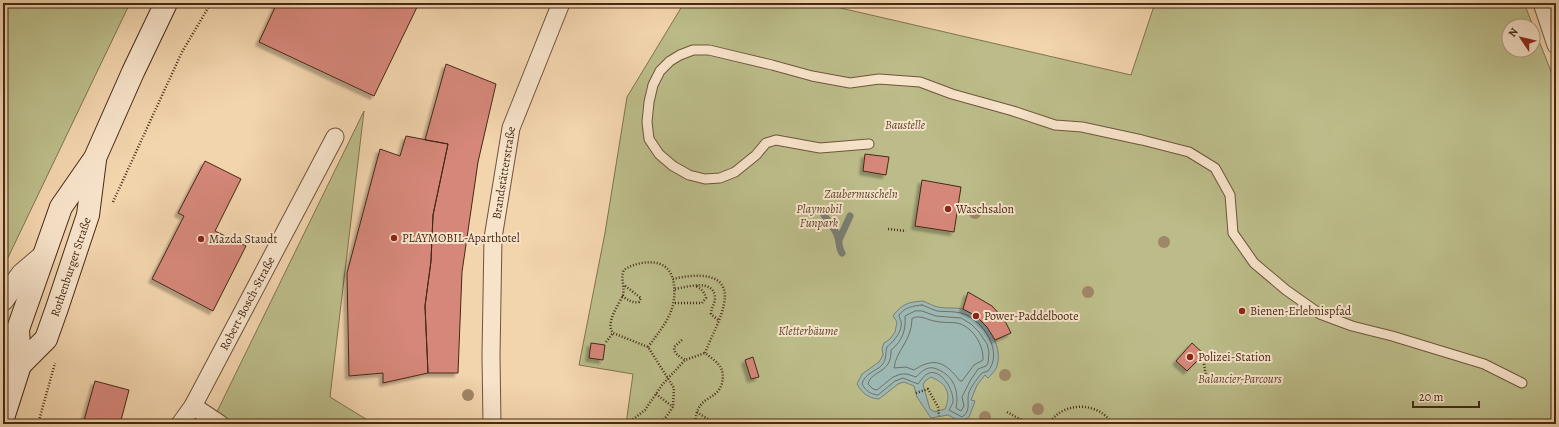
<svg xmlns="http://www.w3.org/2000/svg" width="1559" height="427" font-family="Alegreya,serif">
<defs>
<filter id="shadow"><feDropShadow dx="-3.5" dy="3.5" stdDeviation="1" flood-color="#0004"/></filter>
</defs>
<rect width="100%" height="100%" fill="#f2d4ad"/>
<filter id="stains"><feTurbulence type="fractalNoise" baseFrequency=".005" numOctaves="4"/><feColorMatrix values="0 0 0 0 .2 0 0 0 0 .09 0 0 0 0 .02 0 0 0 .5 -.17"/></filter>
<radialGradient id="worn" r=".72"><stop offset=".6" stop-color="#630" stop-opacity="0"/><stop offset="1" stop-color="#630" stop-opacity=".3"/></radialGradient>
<!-- green -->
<path fill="#bbbc89" stroke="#807250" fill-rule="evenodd" d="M3 3H130L3 268Z
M684 3H819L1131 75 1155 3H1524L1556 84V424H626L633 374 579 365 605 233 627 97ZM1509 26H1533V50H1509Z
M364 111 330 397 374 424H211Z"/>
<!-- water -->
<path fill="#9db7b2" stroke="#7a7e74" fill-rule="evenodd" d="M923 301C928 303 933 306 938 307 946 309 955 307 963 309 983 315 1004 344 997 366 996 370 991 375 988 378L985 375 977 385 971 400 975 401 969 417 961 422 948 415 931 418 917 397 914 386 904 382 898 384 879 399C868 398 863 394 857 384L862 374 879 362 883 355 882 348 884 343 890 339 895 332 897 322 893 316C902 304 908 302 923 301ZM931 377C946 383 952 393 945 409L935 412 930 409 923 385 925 381Z"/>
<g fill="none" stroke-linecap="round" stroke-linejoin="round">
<!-- shore -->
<path stroke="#717064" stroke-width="1" d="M922 305C927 307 932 309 937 311 945 312 953 311 961 313 983 319 1004 352 988 371L982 373C977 379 972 385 969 392 966 401 972 411 962 417L949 410C950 408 952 405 953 402 954 391 942 369 929 373 924 375 921 380 918 384L903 378 895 381 878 395C870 394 866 391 862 384 865 373 875 372 882 365 887 359 885 353 887 347 894 341 903 331 901 321 900 319 899 317 899 315 905 307 913 306 922 305Z
M922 311 936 316 961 318 971 324 979 332 987 344 989 352 988 363 986 366 978 369 970 381 962 397 964 406 961 411 956 408C959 394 955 378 941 371 937 369 933 367 929 368 924 369 919 374 916 377L907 374H901L893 377 877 390 873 389 868 384C871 370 892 374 891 350 903 341 906 329 905 316L915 311Z
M916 317C923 316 928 320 934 321 942 323 949 322 957 323 972 326 984 345 983 360L974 365 962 381H960C946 363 935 356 914 370L906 367 894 368C896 350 912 341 912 319Z"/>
<!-- stream -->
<path stroke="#7a7e74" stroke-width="7" d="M824 215C829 223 836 229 838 238 840 244 838 247 842 253
M839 240 850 216"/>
</g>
<!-- building -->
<path fill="#d58779" stroke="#452917" filter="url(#shadow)" d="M277 3H419L374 96 259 42Z
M446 64 496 84 478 162 462 272 458 373H428L425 306 431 261 433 215 448 144 425 140Z
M406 136 448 144 433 215 431 261 425 306 428 373 383 383V373L349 376 347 273 380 149 400 156Z
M865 154 889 157 886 175 863 171Z
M205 161 241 179 215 231 246 246 213 311 152 279 184 216 178 213Z
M922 180 961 187 954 232 915 226Z
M968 292 992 306 1004 319 1011 333 995 340 987 327 976 316 963 309Z
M591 343 605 345 603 360 589 358Z
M1192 343 1204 354 1187 371 1176 361Z
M753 357 759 377 751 379 745 360Z
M95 381 129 390 120 424H83Z"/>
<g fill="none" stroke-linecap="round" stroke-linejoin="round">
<!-- service casing -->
<g stroke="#70543c" stroke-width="11">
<path id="service" d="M869 144 820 148 776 140 766 143 756 155 735 172 720 178 705 179 689 175 673 166 659 154 649 139 647 122 649 102 653 85 660 71 670 61 680 55 693 50H709L772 65 812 76 850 83 879 79 920 82 952 94 1013 111 1055 125 1082 127 1142 140 1189 152 1215 168 1230 195 1233 233 1254 263 1286 290 1320 314 1352 326 1392 336 1484 364 1522 383"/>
</g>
<!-- minor casing -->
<g stroke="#70543c" stroke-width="19">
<g id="minor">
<path d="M1542 3 1556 45"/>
<path id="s1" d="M193 406 335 137"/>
<path d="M180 424 193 406 220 424"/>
<path id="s2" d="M492 424 491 356 493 238 511 128 561 3"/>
</g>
</g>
<!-- tertiary casing -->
<g stroke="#70543c" stroke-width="23">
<path id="tertiary" d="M3 300 22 274 42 257
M3 351 20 365"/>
</g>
<!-- secondary casing -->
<g stroke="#452917" stroke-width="24">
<g id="secondary">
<path id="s3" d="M20 365 46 339 57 308 88 215 95 160"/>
<path d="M3 418 20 365 18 329 61 207 95 158 133 72 166 3"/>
</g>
</g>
<!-- path -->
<path stroke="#452917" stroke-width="2.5" stroke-dasharray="1 2" stroke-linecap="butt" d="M113 202 182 52 211 3
M888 229 906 231
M675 289C687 287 714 278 715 298 715 304 711 308 711 314L718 320
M622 296C628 300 632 303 639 302L641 298 624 285
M675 303H702L706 298C704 291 701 289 696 286
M682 340 674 347C674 354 679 356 685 360
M606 342 613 333
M648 347C665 324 679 309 673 279
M1204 364 1206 377
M916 393 928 389 938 407 939 416
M656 394 673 407
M697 412C702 416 710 419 713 424
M1007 412 1029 424
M38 424 55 363
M635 424 632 420 645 410 662 385 685 360 705 353
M659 424 666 417 673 407 674 388 648 347 613 333C605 322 619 305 623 295 625 286 620 278 624 270 633 263 654 259 664 266 669 269 671 274 673 279 694 274 731 270 724 304 721 320 711 337 705 353 710 357 718 362 721 368 725 377 722 389 715 394 710 398 703 401 700 406 696 411 696 418 695 424
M674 424H675
M1049 424C1062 401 1099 401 1112 424"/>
<!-- service -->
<use href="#service" stroke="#f7e3ca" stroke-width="9"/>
<!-- minor -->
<use href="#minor" stroke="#f7e3ca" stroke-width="17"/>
<!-- tertiary -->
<use href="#tertiary" stroke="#f7e3ca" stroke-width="21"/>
<!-- secondary -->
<use href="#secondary" stroke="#f7e3ca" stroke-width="22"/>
</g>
<!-- trees -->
<g fill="#a08667">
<circle cx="975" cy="213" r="6"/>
<circle cx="1164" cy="242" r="6"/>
<circle cx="1088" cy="292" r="6"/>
<circle cx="1005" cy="375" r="6"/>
<circle cx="468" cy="395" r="6"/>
<circle cx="1038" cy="409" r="6"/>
<circle cx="985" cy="417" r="6"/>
</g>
<!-- markers -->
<g fill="#8f2418" stroke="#f7e3ca" stroke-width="1.5">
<circle cx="948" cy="209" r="4"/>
<circle cx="394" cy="238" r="4"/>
<circle cx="201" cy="239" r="4"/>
<circle cx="1242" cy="311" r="4"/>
<circle cx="976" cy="316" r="4"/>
<circle cx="1190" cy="357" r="4"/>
</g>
<g text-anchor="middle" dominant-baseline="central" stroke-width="4" stroke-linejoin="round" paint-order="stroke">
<!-- park labels -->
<g font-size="12" font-style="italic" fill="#5d462e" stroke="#f7e3ca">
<text x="905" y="125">Baustelle</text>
<text x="861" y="194">Zaubermuscheln</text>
<text x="819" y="209">Playmobil<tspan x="819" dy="14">Funpark</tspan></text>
<text x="808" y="331">Kletterbäume</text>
<text x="1240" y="379">Balancier-Parcours</text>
</g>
<!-- street labels -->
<g font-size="12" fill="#452917" stroke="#f7e3ca">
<text stroke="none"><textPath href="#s2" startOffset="252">Brandstätterstraße</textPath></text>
<text stroke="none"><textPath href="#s3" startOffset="113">Rothenburger Straße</textPath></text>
<text stroke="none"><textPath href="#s1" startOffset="116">Robert-Bosch-Straße</textPath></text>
</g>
<!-- poi labels -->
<g font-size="12" fill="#452917" stroke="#f7e3ca" text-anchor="start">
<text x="956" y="209">Waschsalon</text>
<text x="402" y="238">PLAYMOBIL-Aparthotel</text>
<text x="209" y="239">Mazda Staudt</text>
<text x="1250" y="311">Bienen-Erlebnispfad</text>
<text x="984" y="316">Power-Paddelboote</text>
<text x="1198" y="357">Polizei-Station</text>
</g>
</g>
<!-- margin -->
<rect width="1559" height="427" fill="none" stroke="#f2d4ad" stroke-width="16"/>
<rect x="4" y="4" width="1551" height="419" fill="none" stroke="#452917" stroke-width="2"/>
<rect x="8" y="8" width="1543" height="411" fill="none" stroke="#452917"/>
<!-- north arrow -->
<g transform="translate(1521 38) rotate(305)"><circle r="19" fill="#f7e3ca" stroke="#b09982"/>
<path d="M0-3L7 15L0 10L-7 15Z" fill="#8f2418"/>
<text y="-6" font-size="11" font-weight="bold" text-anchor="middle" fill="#452917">N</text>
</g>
<!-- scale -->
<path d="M1413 401v6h66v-6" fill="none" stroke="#452917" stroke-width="2"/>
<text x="1419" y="401" font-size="12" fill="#452917" stroke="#f7e3ca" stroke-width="3" paint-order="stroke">20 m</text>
<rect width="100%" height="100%" filter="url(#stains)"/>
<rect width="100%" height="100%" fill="url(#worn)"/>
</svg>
